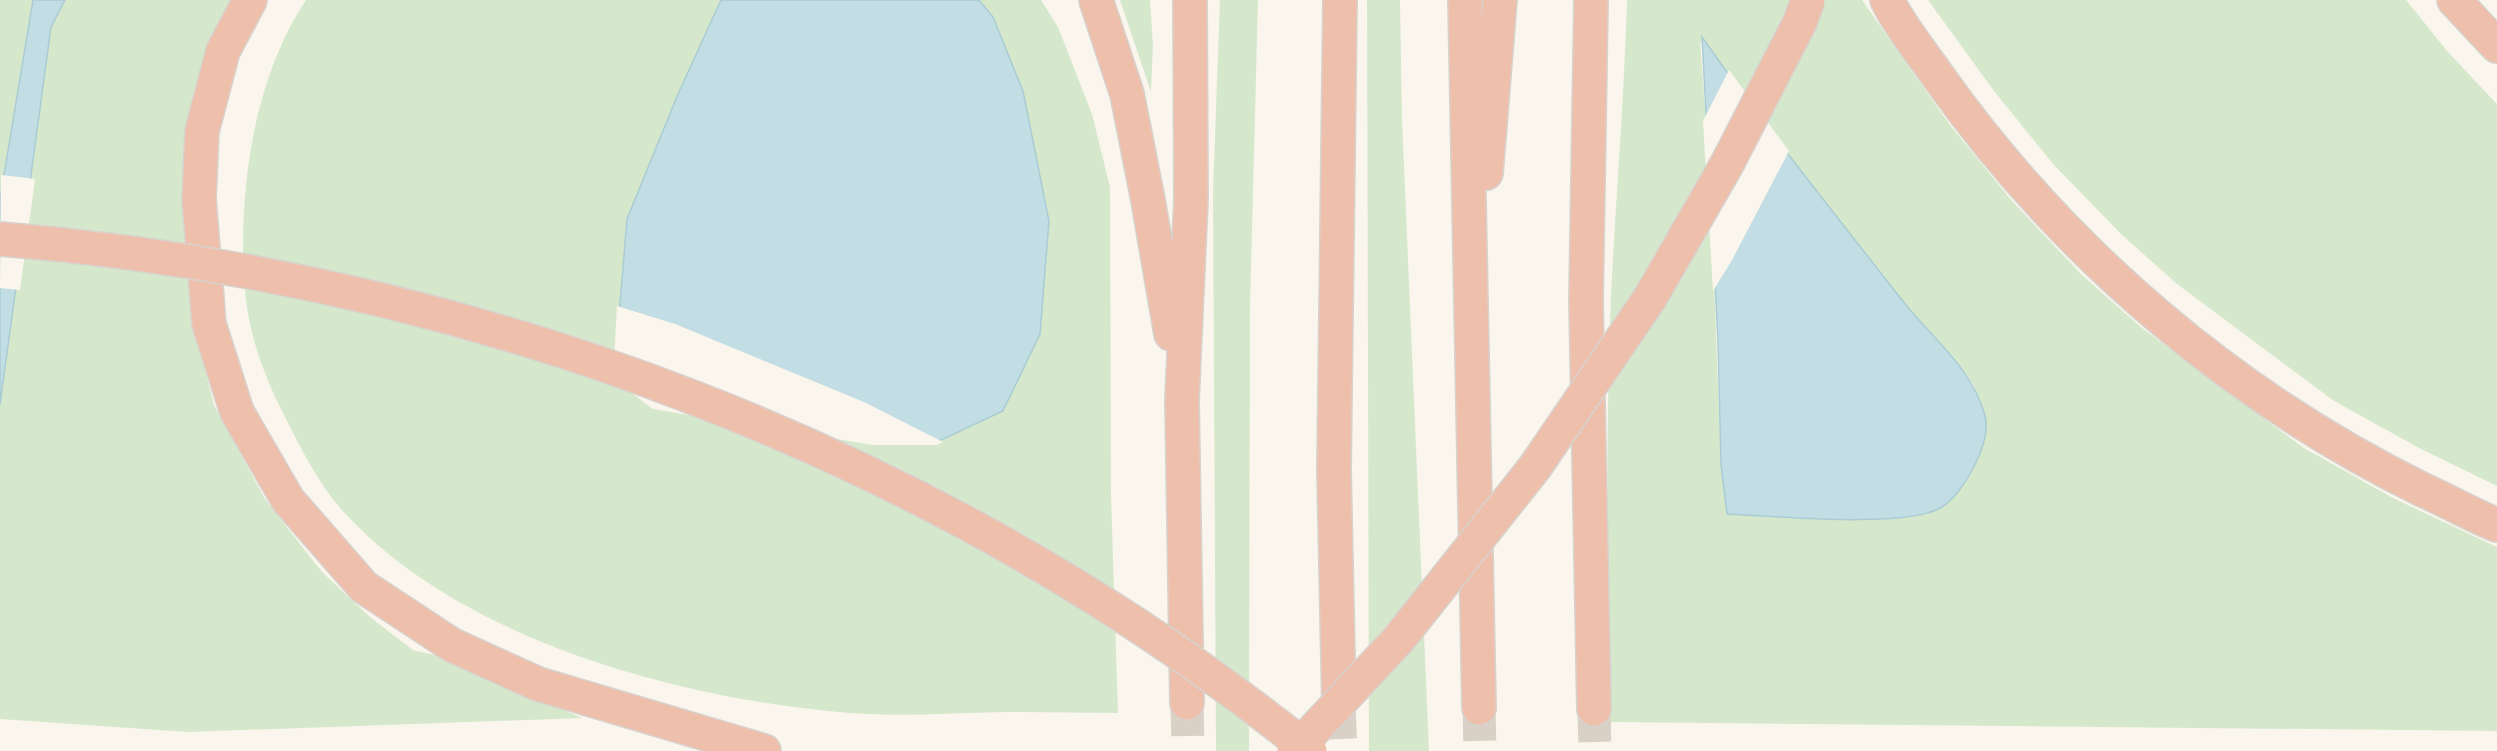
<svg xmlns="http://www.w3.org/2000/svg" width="2497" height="751" font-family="'Asap Condensed',sans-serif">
<rect width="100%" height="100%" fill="#fbf6ed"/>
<!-- green -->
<path fill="#d6e8cc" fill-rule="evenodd" d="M0 0H241L186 157 184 248 192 318 214 405 265 499 322 572 370 617 413 650 439 656 582 718 188 732 0 719Z
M306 0H721L678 94 993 17 979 0H1041L1058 27 1092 114 1110 187 1111 495 1118 713C1081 713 1044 712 1007 712 954 713 902 717 849 713 680 699 458 640 341 509 318 483 300 447 284 415 261 369 247 330 244 278 239 187 254 78 306 0Z
M1120 0H1150L1153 45 1151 92Z
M1220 0H1258L1250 307 1249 751H1216L1213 191Z
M1367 0H1400L1402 119 1429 751H1369Z
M1627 0H1862L1950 125 2012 201 2082 275 2142 328 2304 448 2393 498 2497 547V731L1611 722C1608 580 1605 437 1611 295 1616 197 1624 99 1627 0ZM1700 41 1905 305 1952 356 1973 384 1986 420 1727 514 1721 465 1710 174Z
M1928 0H2406L2448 52 2497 104V486L2419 448 2334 401 2177 284 2121 234 2053 164 1994 91Z"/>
<!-- water -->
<path fill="#c2dde3" stroke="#aaccd4" stroke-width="1.5" d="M33 0H65L51 27 0 405V199Z
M721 0H979L993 17 1023 91 1049 221 1040 334 1003 411 937 442 616 352 627 219 678 94Z
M1702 37C1765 127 1834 213 1902 300 1932 339 1972 367 1985 416 1992 442 1964 493 1942 507 1909 529 1771 516 1727 514L1721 465 1718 341Z"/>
<!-- pier -->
<path fill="#fbf6ed" d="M1729 70 1789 151 1732 260 1713 291 1703 121Z
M1 175 35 179 20 290 0 288Z
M617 306 675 324 864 402 943 442 937 445H873L653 409 625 388 614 359Z"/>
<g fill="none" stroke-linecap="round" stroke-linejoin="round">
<!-- highway-tunnel -->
<path stroke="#d9d0c6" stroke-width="33" stroke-dasharray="33 16" stroke-linecap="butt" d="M1187 703 1188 751
M1339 706 1341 751
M1479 708 1480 751
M1594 709 1595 751"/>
<!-- highway casing -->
<g stroke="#d8d2ce" stroke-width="36">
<path id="highway" d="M250 0 223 51 202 131 199 199 209 324 237 412 288 500 364 587 452 645 538 684 764 751
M1096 0 1127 94 1148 200 1171 334
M1465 0 1479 708
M1591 0 1586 301 1594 709
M1887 0C1901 28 1922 53 1940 79 2064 253 2232 396 2423 490 2448 501 2472 515 2497 525
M2454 0 2497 46
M1486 173 1500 0
M1187 703 1182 400 1191 199 1190 0
M1339 706 1334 470 1340 0"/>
</g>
<!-- highway -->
<use href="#highway" stroke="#eebfab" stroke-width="33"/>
<!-- highway-bridge casing -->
<g stroke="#d8d2ce" stroke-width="36" stroke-linecap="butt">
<path id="highway-bridge" d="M0 239C472 277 940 453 1310 751
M1294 751 1398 640 1535 467 1650 298 1727 164 1800 22 1808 0"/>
</g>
<!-- highway-bridge -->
<use href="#highway-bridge" stroke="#eebfab" stroke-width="33"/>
</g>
</svg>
